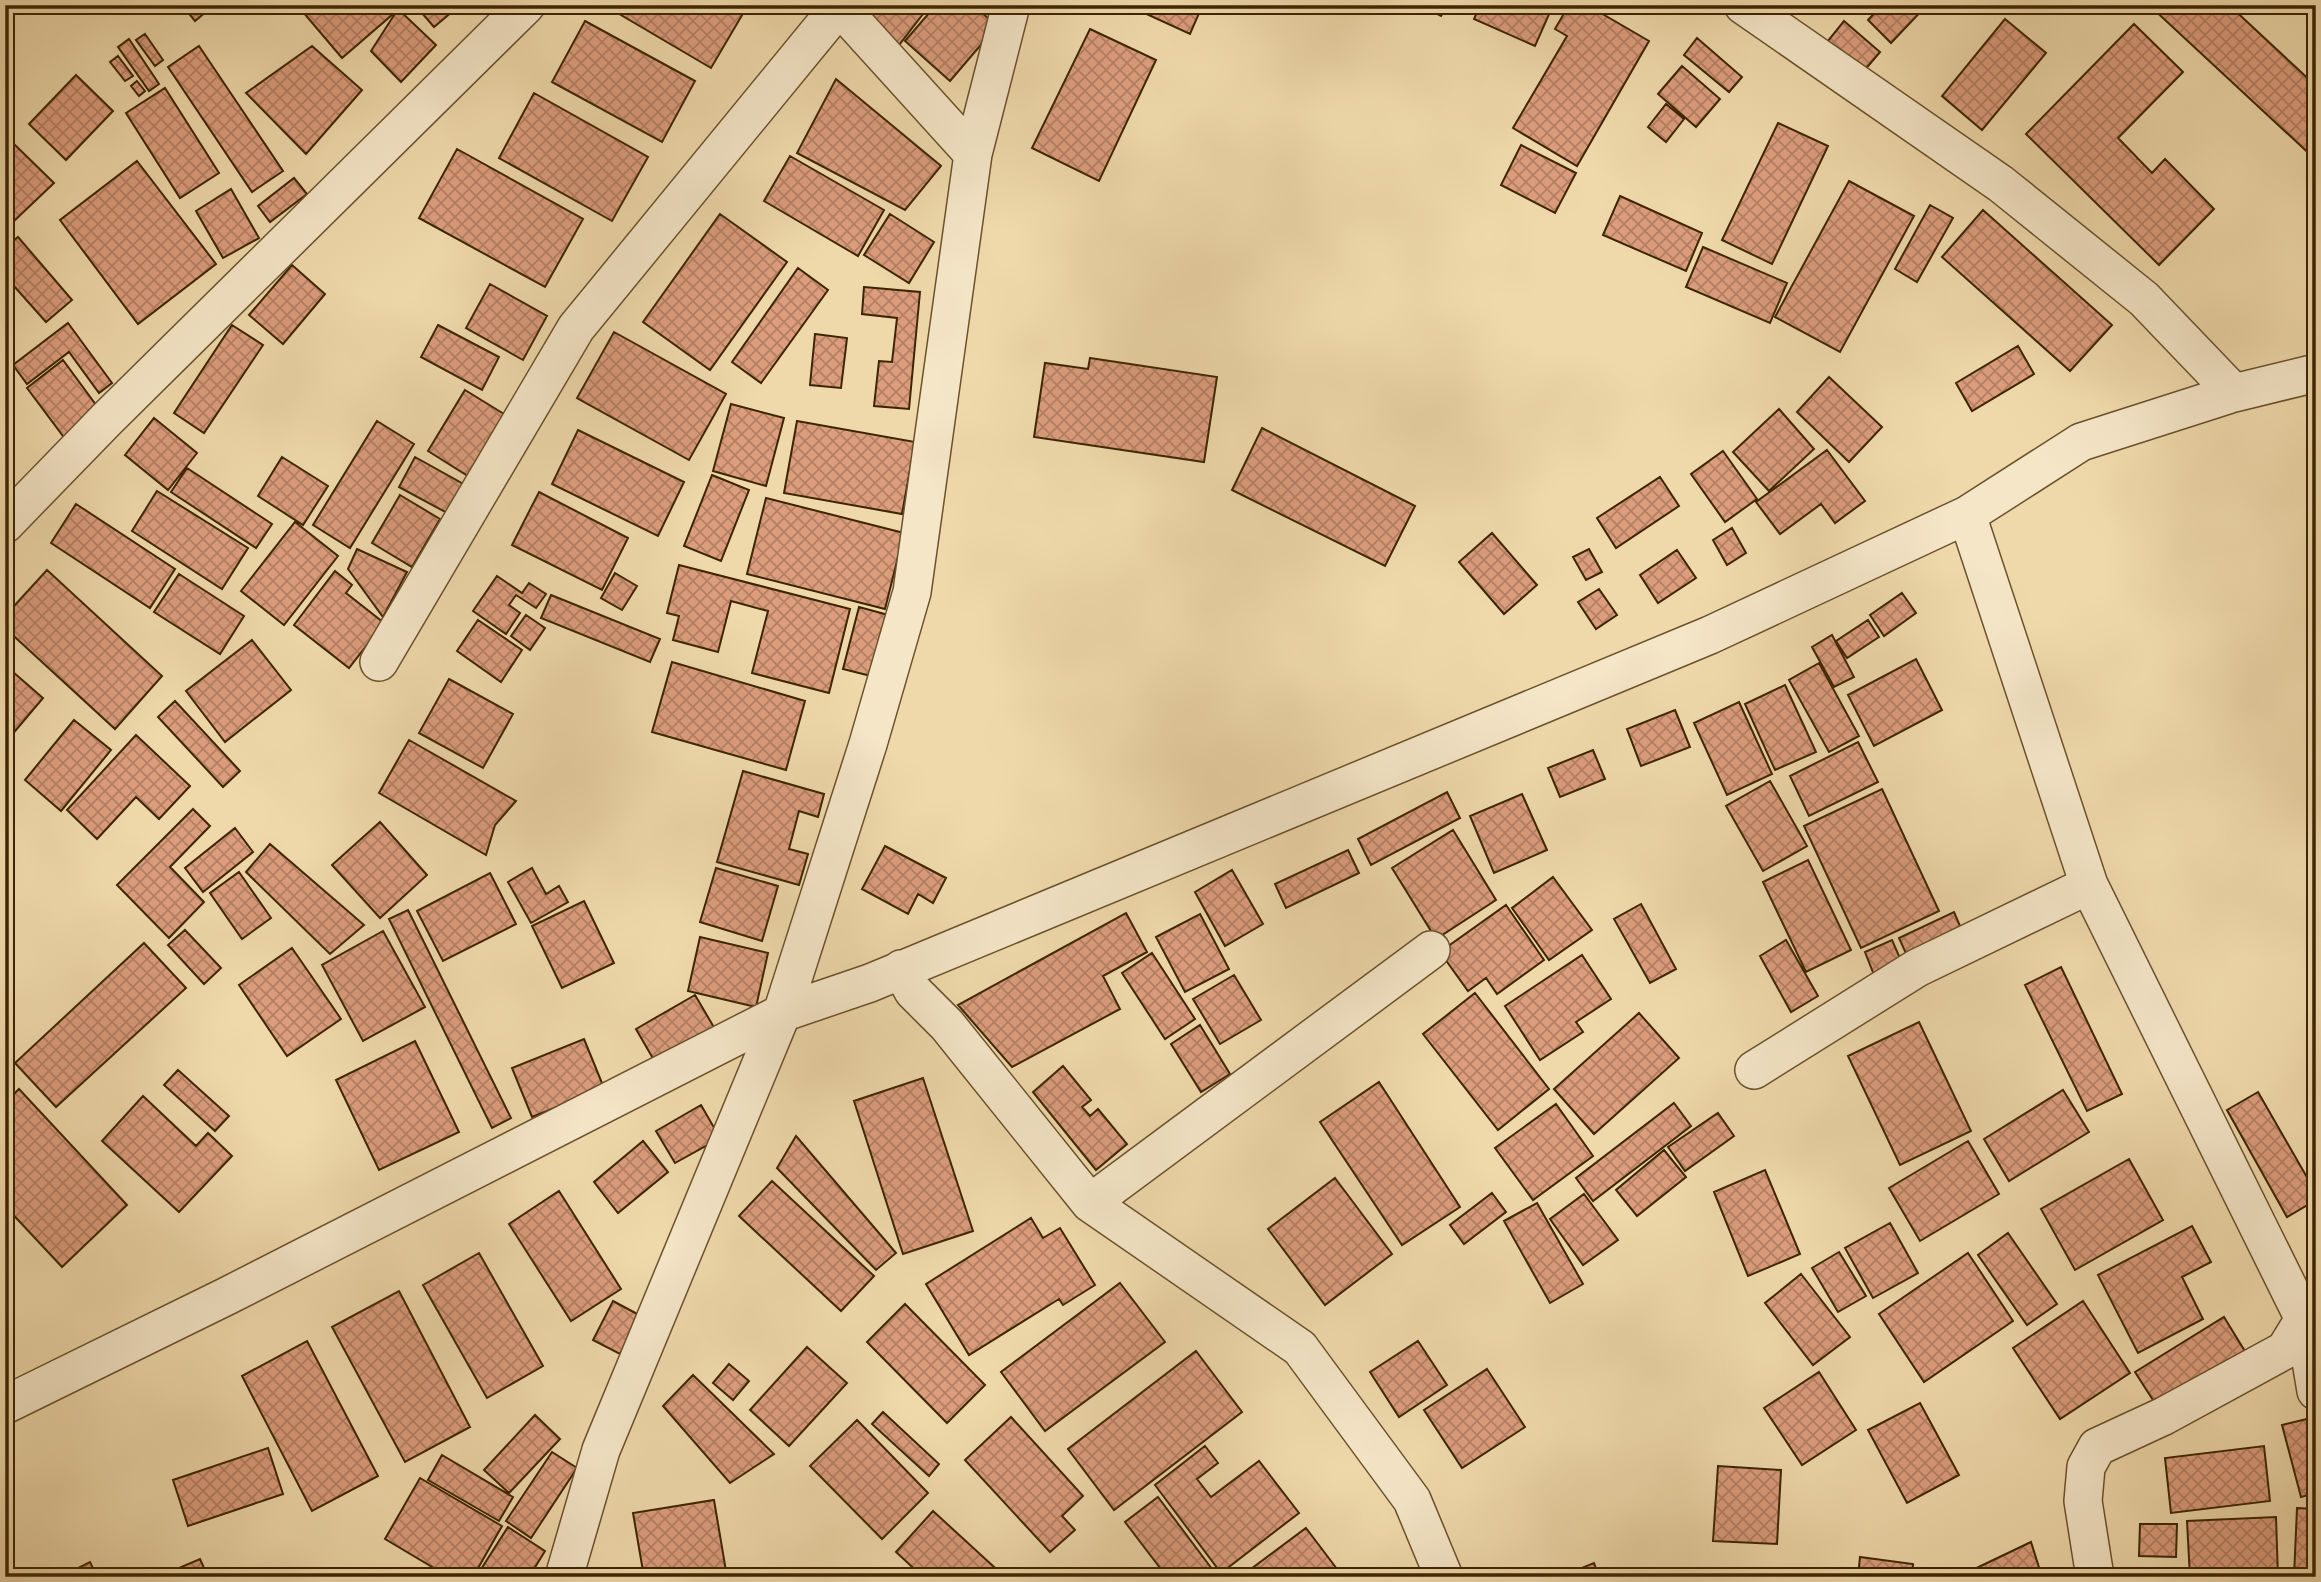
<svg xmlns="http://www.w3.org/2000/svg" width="2321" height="1582" font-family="'Libre Caslon Text',serif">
<defs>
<pattern id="building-cross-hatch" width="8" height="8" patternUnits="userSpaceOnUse" patternTransform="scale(1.75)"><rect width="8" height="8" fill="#dc9d7d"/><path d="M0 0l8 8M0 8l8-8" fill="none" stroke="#b48064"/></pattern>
</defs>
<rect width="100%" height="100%" fill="#efd9ab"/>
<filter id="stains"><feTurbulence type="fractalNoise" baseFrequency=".00286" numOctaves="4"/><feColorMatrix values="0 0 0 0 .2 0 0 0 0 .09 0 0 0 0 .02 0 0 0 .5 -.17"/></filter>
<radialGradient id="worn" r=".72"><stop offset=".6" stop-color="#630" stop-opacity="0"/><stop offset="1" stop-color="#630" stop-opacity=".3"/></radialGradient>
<!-- building -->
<path fill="url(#building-cross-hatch)" stroke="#3d2502" stroke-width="2" d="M182 5H212L213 6 195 21Z
M297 5H386L393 14 342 58Z
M415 5H460L434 27Z
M604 5H748L711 68Z
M874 5H930L899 45 865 17Z
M936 5H973L997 26 950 81 905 41Z
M1127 5H1195L1193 9 1200 11 1190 34Z
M1421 5H1448L1441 16Z
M1480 5H1535L1550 12 1535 46 1474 19Z
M1569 5H1587L1649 41 1577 166 1513 128 1567 36 1555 29Z
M1882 5H1927L1891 43 1868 20Z
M2229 5 2316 86V160L2150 6Z
M398 9 436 45 401 82 371 51Z
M2005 19 2046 53 1982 130 1942 96Z
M585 21 695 81 662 142 552 82Z
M1844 21 1880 52 1863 72 1827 42Z
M2134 24 2183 72 2118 138 2152 173 2165 159 2214 209 2159 265 2026 134Z
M1090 29 1156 60 1099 181 1032 148Z
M145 34 163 60 155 66 136 40Z
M1697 38 1742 77 1729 92 1684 55Z
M129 39 159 84 149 91 118 47Z
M199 46 283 171 252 192 168 67Z
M312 46 362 90 306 154 246 93Z
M118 56 133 76 125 81 110 62Z
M1682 66 1720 99 1696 127 1658 94Z
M76 75 113 111 66 160 29 124Z
M836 79 941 166 905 210 797 153Z
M137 81 145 91 139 96 131 86Z
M165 88 219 173 180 198 126 113Z
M534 93 648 157 612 221 499 158Z
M1666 104 1684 119 1666 142 1648 127Z
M1778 123 1828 146 1772 264 1722 240Z
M14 144 54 183 15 220 5 210V152Z
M1521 145 1576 173 1555 213 1501 185Z
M457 149 583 219 545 287 419 218Z
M790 156 884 210 858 256 764 201Z
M137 161 216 264 138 324 60 220Z
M294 178 307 194 270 222 258 206Z
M1849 181 1914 216 1840 352 1775 317Z
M231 189 259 238 223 258 196 211Z
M1620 196 1702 233 1686 271 1603 235Z
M1930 205 1953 218 1917 282 1895 269Z
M1983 210 2112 325 2070 371 1942 257Z
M720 214 787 262 710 370 643 322Z
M890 214 934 242 909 283 864 255Z
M18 237 72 300 46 322 5 276V248Z
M1703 247 1787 283 1770 323 1686 287Z
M292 265 325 294 283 344 249 315Z
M798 268 828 290 761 383 732 362Z
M490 284 547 316 523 360 466 328Z
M864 287 920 292 909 409 874 406 879 361 892 362 897 318 862 314Z
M68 323 112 383 99 393 69 352 27 384 13 365Z
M232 325 263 345 204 433 174 413Z
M438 325 499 357 482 390 421 357Z
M614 332 726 394 689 460 577 398Z
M815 334 847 338 841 388 810 385Z
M2018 346 2034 374 1972 411 1956 383Z
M1090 358 1217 377 1204 462 1034 437 1045 363 1088 369Z
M63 360 102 413 66 440 27 388Z
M1829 377 1882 427 1849 462 1797 412Z
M465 390 504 414 468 476 428 451Z
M731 404 784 418 766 486 713 471Z
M1779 409 1814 449 1769 491 1733 452Z
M154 418 197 453 168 490 125 455Z
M377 421 414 444 350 548 313 525Z
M797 421 915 442 902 514 784 493Z
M1262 428 1415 506 1385 566 1232 490Z
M578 430 684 482 658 536 552 484Z
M1827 450 1865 501 1835 523 1821 504 1780 534 1756 502Z
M1723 451 1757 499 1725 522 1691 474Z
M282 457 328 486 303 525 258 496Z
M415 457 465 485 449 514 399 487Z
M187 468 272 524 256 548 171 492Z
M712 475 749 490 721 561 684 546Z
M1660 477 1679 506 1616 548 1597 518Z
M157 491 248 548 222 589 132 531Z
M539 492 628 538 602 590 512 545Z
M400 495 440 519 412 567 372 543Z
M766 498 904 533 885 609 747 574Z
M76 504 175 569 150 608 51 543Z
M295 522 338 556 284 625 241 591Z
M1732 528 1746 553 1727 565 1713 540Z
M1492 533 1537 585 1504 614 1459 562Z
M357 549 407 572 383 617 348 569Z
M1589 549 1602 572 1586 580 1573 557Z
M1677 550 1696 578 1658 603 1640 575Z
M679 565 850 609 829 693 752 673 768 611 731 601 718 652 673 640 679 616 667 613Z
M47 570 162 676 115 729 5 628V616Z
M335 571 352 585 346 593 384 623 349 668 294 625Z
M615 573 637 586 622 610 601 598Z
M179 574 244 616 220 654 154 612Z
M497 576 522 593 529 583 546 594 536 608 516 595 509 605 520 613 506 634 473 611Z
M1599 589 1617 615 1596 629 1578 602Z
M1902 593 1916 613 1884 636 1870 615Z
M551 595 660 639 650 662 541 618Z
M859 607 892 616 875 677 843 669Z
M526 615 545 628 530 650 511 636Z
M478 620 522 650 501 682 457 651Z
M1868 620 1879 637 1847 658 1836 641Z
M1832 635 1854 677 1834 687 1812 647Z
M252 640 291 690 225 742 186 691Z
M1916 659 1942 710 1874 746 1848 695Z
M672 662 805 701 786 770 652 732Z
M1819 663 1859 736 1829 752 1789 680Z
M5 665 43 698 5 743Z
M449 679 513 714 483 768 419 733Z
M1785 685 1816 752 1775 770 1745 704Z
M175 701 240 771 223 787 158 717Z
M1739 702 1772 774 1727 795 1694 723Z
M1675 710 1690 747 1641 766 1627 729Z
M74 720 111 750 61 811 25 780Z
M136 735 190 786 159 819 136 797 97 839 67 810Z
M409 740 516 801 495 825 486 855 379 793Z
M1858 742 1878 782 1809 816 1790 776Z
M1593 750 1605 779 1560 797 1548 768Z
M743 771 824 794 818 817 799 811 789 849 808 854 799 885 717 862Z
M1770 781 1807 846 1763 871 1726 806Z
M1882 789 1939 911 1861 948 1804 826Z
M1447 792 1460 818 1371 865 1358 839Z
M1522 794 1547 850 1494 873 1470 816Z
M193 809 210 826 170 867 204 902 169 938 117 885Z
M380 822 427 875 380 918 332 865Z
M235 828 253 852 203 892 185 868Z
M1453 830 1496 900 1436 939 1392 868Z
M270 844 364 925 330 954 246 872Z
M885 846 946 878 933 903 918 894 908 914 862 889Z
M1348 850 1359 873 1286 908 1275 884Z
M1808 860 1851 950 1806 972 1763 882Z
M532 868 546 894 559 886 568 902 531 923 508 882Z
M716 868 778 886 762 941 700 922Z
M1232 870 1263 924 1225 946 1195 892Z
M239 872 271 918 242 939 210 893Z
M490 873 516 924 443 961 417 911Z
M1553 877 1592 930 1549 960 1512 908Z
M584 901 614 963 562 988 532 926Z
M1641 904 1676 969 1650 983 1614 919Z
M1506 905 1544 960 1497 994 1486 978 1468 991 1440 952Z
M408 910 511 1118 492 1128 389 919Z
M1954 912 1963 933 1908 958 1899 938Z
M1126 913 1147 952 1103 976 1120 1009 1012 1067 958 1005Z
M1200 914 1229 969 1185 992 1156 937Z
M185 930 221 968 204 984 168 945Z
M383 931 425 1007 363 1041 322 965Z
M700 937 768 953 756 1007 688 991Z
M1786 940 1818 996 1791 1012 1760 956Z
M1892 940 1902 963 1874 975 1865 952Z
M144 943 186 988 56 1107 15 1063Z
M292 948 341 1019 287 1056 239 985Z
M1152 953 1195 1019 1165 1039 1122 973Z
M1582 955 1611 999 1576 1022 1583 1032 1540 1060 1505 1006Z
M2061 967 2122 1094 2087 1111 2025 985Z
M1234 975 1261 1020 1220 1044 1193 999Z
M1475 993 1549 1089 1498 1130 1423 1034Z
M695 995 715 1029 655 1062 636 1029Z
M1639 1013 1679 1058 1594 1134 1554 1089Z
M1919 1022 1971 1131 1900 1165 1848 1056Z
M1200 1025 1230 1074 1201 1092 1171 1044Z
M584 1039 604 1088 532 1117 512 1068Z
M415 1041 459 1132 379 1170 336 1080Z
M1063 1066 1091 1100 1082 1107 1090 1116 1098 1109 1127 1144 1096 1170 1033 1092Z
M178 1070 229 1116 215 1131 164 1085Z
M923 1078 973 1231 903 1254 854 1101Z
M1379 1082 1460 1207 1402 1245 1320 1122Z
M19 1089 127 1205 62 1267 5 1206V1103Z
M2063 1090 2089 1132 2009 1181 1984 1139Z
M2258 1092 2316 1193V1200L2287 1217 2227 1110Z
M143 1096 196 1146 208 1133 232 1156 179 1212 102 1141Z
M1674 1103 1691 1126 1593 1201 1576 1178Z
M1556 1104 1593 1156 1533 1200 1495 1148Z
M701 1105 720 1138 675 1163 656 1131Z
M1718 1113 1734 1136 1685 1171 1668 1147Z
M796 1136 896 1253 876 1270 777 1168Z
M643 1141 668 1172 618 1213 594 1182Z
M1968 1141 1999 1194 1920 1241 1889 1188Z
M1664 1150 1686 1177 1637 1216 1616 1190Z
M2129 1159 2163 1220 2075 1270 2041 1209Z
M1765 1170 1800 1254 1748 1276 1714 1192Z
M1335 1178 1392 1254 1325 1305 1268 1229Z
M772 1181 874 1276 841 1311 739 1216Z
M559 1191 621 1289 571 1321 509 1224Z
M1492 1193 1506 1212 1464 1244 1450 1225Z
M1584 1194 1618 1240 1583 1265 1550 1219Z
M1537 1203 1583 1284 1550 1303 1504 1221Z
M1031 1218 1043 1238 1060 1228 1095 1285 1063 1305 1059 1299 969 1355 926 1284Z
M1890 1223 1918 1273 1873 1298 1845 1248Z
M2192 1226 2211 1262 2182 1277 2203 1319 2138 1353 2098 1275Z
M2008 1233 2057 1304 2027 1325 1978 1255Z
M1839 1252 1866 1296 1838 1312 1812 1268Z
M479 1253 543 1366 487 1398 423 1285Z
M1968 1253 2013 1321 1924 1382 1879 1314Z
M1801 1274 1850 1337 1813 1365 1765 1303Z
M1120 1283 1165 1342 1045 1431 1001 1372Z
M399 1291 470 1427 405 1462 332 1327Z
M613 1301 641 1316 620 1354 593 1340Z
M2083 1301 2130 1373 2060 1419 2013 1348Z
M905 1304 985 1385 947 1423 867 1342Z
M2224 1317 2246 1353 2158 1408 2135 1372Z
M307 1341 378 1476 312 1511 242 1376Z
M1418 1341 1447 1385 1399 1417 1370 1372Z
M807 1347 847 1383 789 1446 750 1410Z
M1196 1351 1242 1412 1114 1510 1068 1449Z
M729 1364 749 1381 733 1400 713 1383Z
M1487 1369 1525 1427 1462 1468 1424 1410Z
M1819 1372 1856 1430 1802 1465 1764 1408Z
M693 1375 774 1454 730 1483 663 1406Z
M1920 1403 1959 1475 1907 1503 1868 1430Z
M883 1412 939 1464 929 1476 872 1424Z
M535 1415 560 1439 509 1493 484 1470Z
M1011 1417 1083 1496 1062 1516 1075 1530 1050 1552 965 1460Z
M2311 1418 2316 1435V1493L2301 1497 2282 1425Z
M857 1420 928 1493 882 1539 810 1466Z
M1205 1446 1218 1463 1197 1479 1211 1497 1259 1461 1299 1513 1221 1573 1155 1485Z
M2264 1446 2270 1501 2171 1513 2165 1458Z
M268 1448 283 1494 188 1526 173 1480Z
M552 1452 577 1468 531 1538 506 1521Z
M442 1455 513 1497 499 1521 428 1480Z
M1718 1466 1781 1470 1777 1544 1713 1541Z
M420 1478 502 1526 473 1577H449L385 1539Z
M1158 1497 1218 1577H1167L1125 1522Z
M714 1500 727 1577H644L633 1513Z
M2297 1508 2316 1509V1577H2294Z
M933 1511 1005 1577H923L896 1552Z
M2276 1517 2278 1577H2190L2187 1521Z
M2140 1524H2177L2176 1557 2139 1556Z
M508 1527 545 1551 529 1577H476Z
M1306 1528 1343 1577H1257L1251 1569Z
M2031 1542 2042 1577H1966L1964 1574Z
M1860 1557 1913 1564 1912 1577H1858Z
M200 1559 208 1577H158Z
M90 1562 97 1577H60Z
M1594 1563 1599 1577H1565L1564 1575Z"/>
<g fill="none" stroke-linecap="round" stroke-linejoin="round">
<!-- minor casing -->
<g stroke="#6a522c" stroke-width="40">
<path id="minor" d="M838 5 973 154
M1743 5 2001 184 2144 299 2234 393
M1967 515 2089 885 2304 1319 2316 1391
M5 524 107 419 526 5
M379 662 576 328 839 7
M901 969 913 991 947 1025 1090 1203 1300 1348 1412 1500 1444 1577
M1754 1070 1917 968 2089 885
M1090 1203 1431 950
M5 1405 227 1296 782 1013 870 983 1710 635 1967 515 2081 442 2234 393 2316 373
M564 1577 601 1450 782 1013 868 744 912 592 973 154 1011 5
M2095 1577 2083 1501 2086 1467 2097 1447 2164 1416 2285 1350 2304 1319 2316 1316"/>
</g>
<!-- minor -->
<use href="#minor" stroke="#f5e6c8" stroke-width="37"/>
</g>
<!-- margin -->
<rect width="2321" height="1582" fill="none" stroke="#efd9ab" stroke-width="28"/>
<rect x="7" y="7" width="2307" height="1568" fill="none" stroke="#3d2502" stroke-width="3.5"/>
<rect x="14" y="14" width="2293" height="1554" fill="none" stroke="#3d2502" stroke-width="2"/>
<rect width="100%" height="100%" filter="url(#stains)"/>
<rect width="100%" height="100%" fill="url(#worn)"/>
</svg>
